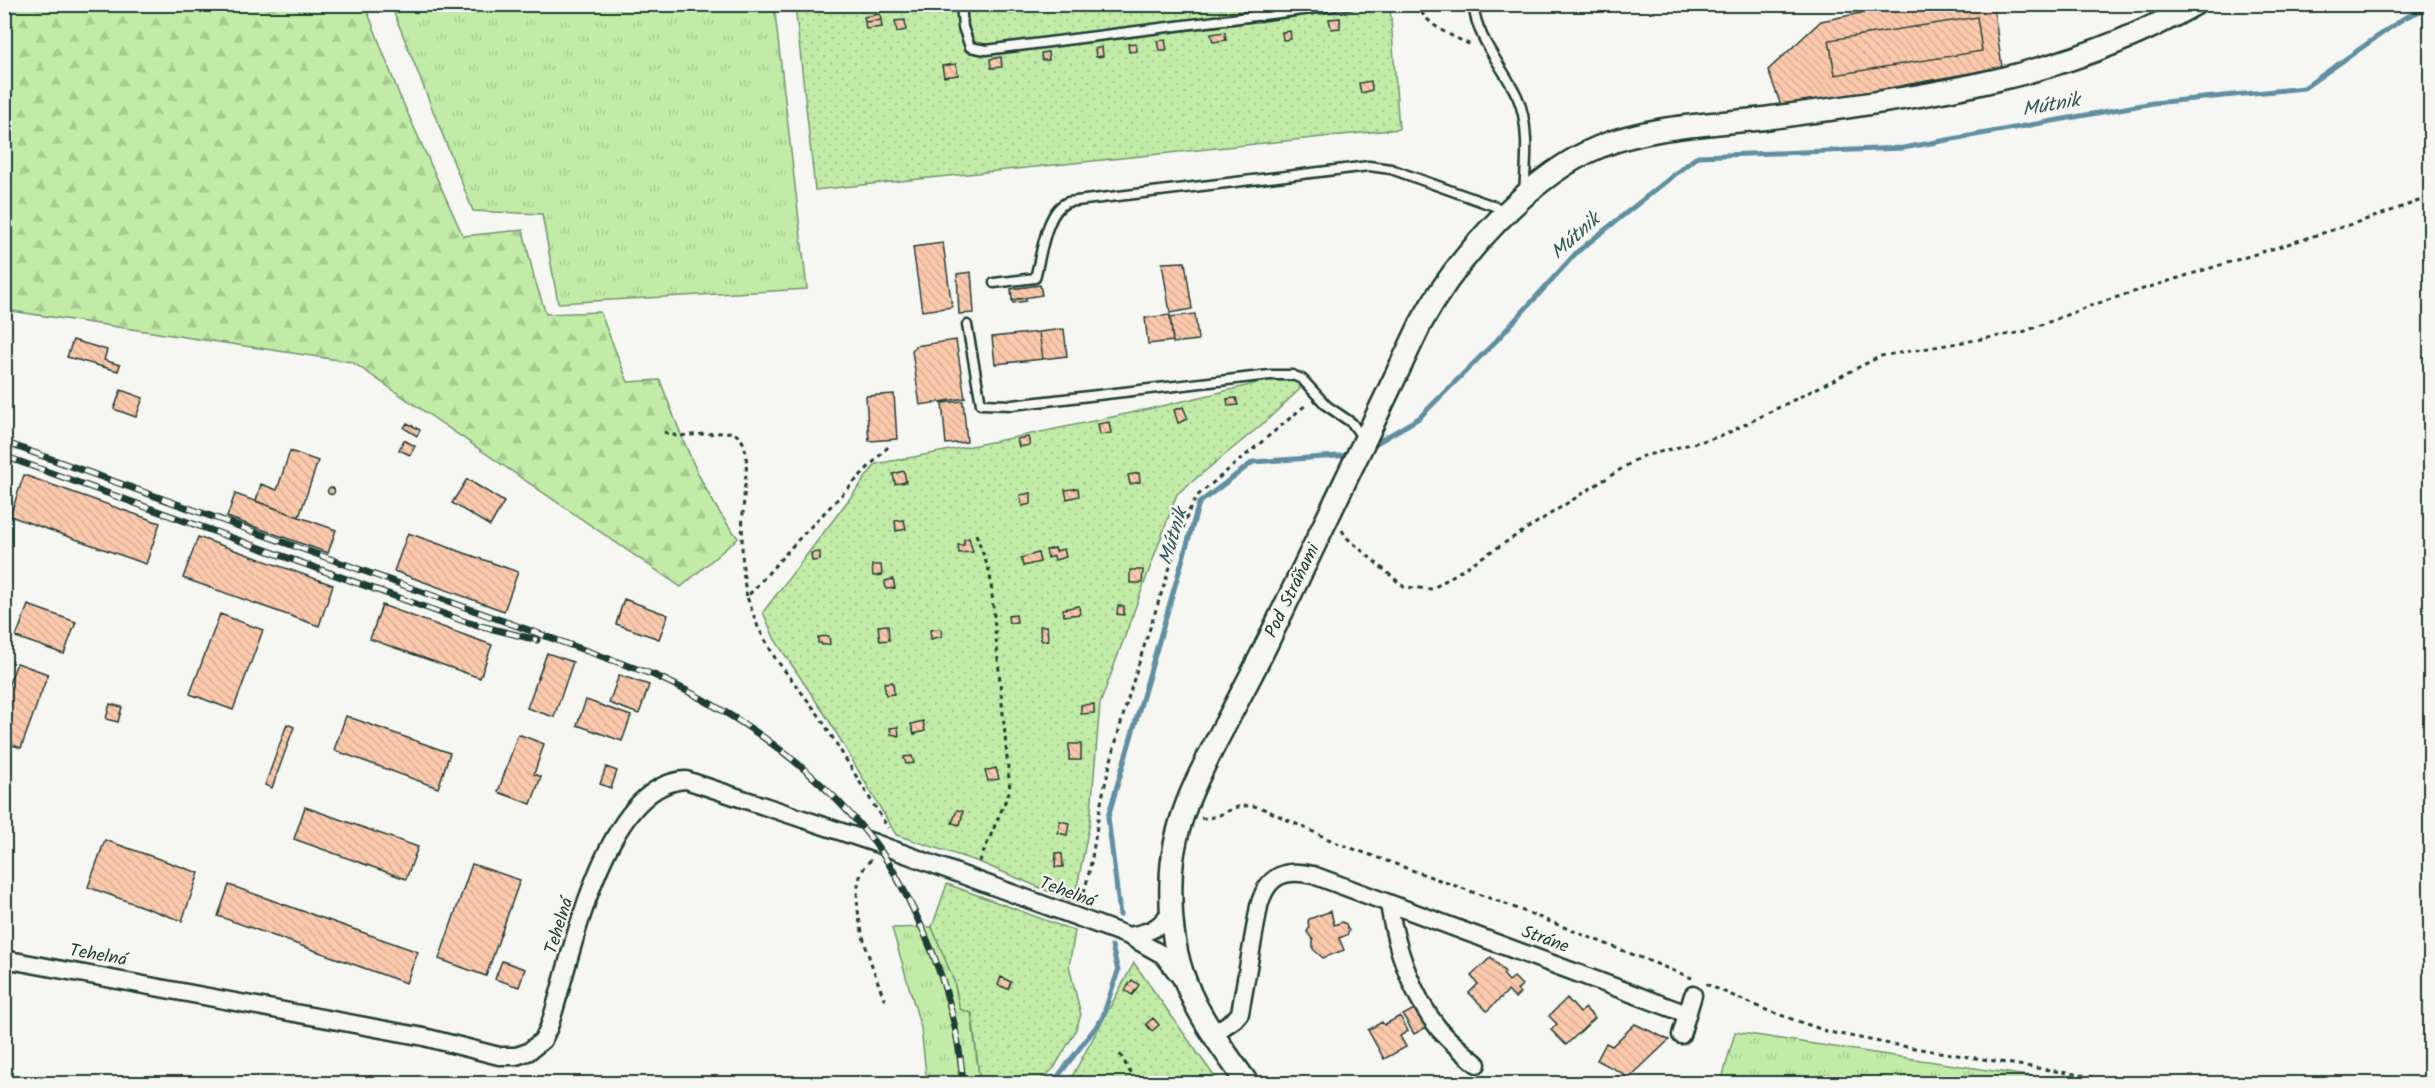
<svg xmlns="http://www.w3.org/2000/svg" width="2435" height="1088" font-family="Kalam,sans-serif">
<defs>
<pattern id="grass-tufts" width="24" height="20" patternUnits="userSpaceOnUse" patternTransform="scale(1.5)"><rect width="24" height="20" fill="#c2eba7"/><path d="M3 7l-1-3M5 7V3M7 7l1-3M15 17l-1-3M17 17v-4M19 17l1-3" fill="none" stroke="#a6ca90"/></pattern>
<pattern id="forest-firs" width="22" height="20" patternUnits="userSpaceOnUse" patternTransform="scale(1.5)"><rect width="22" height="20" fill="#c2eba7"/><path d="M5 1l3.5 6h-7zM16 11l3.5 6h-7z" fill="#a6ca90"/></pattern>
<pattern id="park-dots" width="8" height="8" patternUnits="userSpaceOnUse" patternTransform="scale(1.5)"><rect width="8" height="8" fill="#c2eba7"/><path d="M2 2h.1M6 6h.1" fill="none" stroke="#a6ca90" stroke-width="1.8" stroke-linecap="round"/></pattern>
<pattern id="building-back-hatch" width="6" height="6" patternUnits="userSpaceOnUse" patternTransform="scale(1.5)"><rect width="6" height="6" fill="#fcc9ac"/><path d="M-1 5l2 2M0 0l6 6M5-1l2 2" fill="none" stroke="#d8ae95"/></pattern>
</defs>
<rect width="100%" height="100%" fill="#f6f6f2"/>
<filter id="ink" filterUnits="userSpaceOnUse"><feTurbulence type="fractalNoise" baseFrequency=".0167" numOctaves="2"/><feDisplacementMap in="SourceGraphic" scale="12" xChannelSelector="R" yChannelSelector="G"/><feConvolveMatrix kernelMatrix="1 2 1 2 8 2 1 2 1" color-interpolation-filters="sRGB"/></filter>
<g filter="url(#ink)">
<!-- grass -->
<path fill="url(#grass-tufts)" stroke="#70946e" stroke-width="1.5" d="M391 5H774L807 289 558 303 542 214 473 211Z
M932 927 954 981 960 1009 971 1013 980 1083H927L921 1028 892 928Z
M1735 1032 2074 1083H1721Z"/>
<!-- forest -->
<path fill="url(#forest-firs)" stroke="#70946e" stroke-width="1.5" d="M4 5H365L399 94 463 236 523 230 534 277 546 314 600 312 628 382 660 380C681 435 701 493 738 538L681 587 352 362 5 310Z"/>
<!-- park -->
<path fill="url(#park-dots)" stroke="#70946e" stroke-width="1.5" d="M795 5H1390L1399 129 815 190Z
M1281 377 1295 380 1302 387 1265 422 1177 494 1100 704 1090 822 1074 902 979 862 896 835 830 722 775 640 763 612 876 464C1012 439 1147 412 1281 377Z
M947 884 1075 931 1069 966 1081 1015 1074 1034 1054 1068 1038 1083H980L972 1013 960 1009 954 981 932 927Z
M1134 963 1219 1083 1068 1084Z"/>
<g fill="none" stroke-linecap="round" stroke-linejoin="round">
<!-- stream -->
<path stroke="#618fa2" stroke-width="5" d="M1368 448 1419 418 1497 340 1577 252 1698 156 1903 148 2153 103 2304 88 2404 18 2430 7
M1120 915 1108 817 1199 503 1253 462 1352 455
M1052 1084 1102 1019 1118 971 1112 946"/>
</g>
<!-- building -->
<path fill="url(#building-back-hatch)" stroke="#1f3d34" stroke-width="1.5" d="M1906 4H1993L2002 67 1782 108 1768 70 1821 21Z
M880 14 881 20 865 22 864 17Z
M1977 17 1982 51 1835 75 1829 40Z
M1340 18V28L1331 29 1329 19Z
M881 20 882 27 866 29 865 22Z
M905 20 906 30 897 32 895 21Z
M1290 31 1291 39 1283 40 1282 32Z
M1225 32 1226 40 1213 42 1211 34Z
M1165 40 1167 50H1159L1157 41Z
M1136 43 1137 51 1129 52 1128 44Z
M1102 47 1103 56 1096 57 1095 49Z
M1048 52 1049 60H1042L1041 53Z
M1001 57 1002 67 991 68 990 59Z
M956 64 958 75 944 77 942 66Z
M1371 81 1372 90 1361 93 1359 83Z
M943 243 952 307 922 311 913 247Z
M1185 262 1192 309 1170 313 1162 263Z
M971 272 974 313 959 314 957 274Z
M1040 285 1042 295 1012 300 1011 289Z
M1026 298V301L1013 303 1012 300Z
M1195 314 1198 340 1173 343 1170 317Z
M1170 315 1173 341 1148 344 1145 318Z
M1064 329 1067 356 1043 359 1039 332Z
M1039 332 1043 359 995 364 992 337Z
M73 340 107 350 104 360 120 365 118 371 67 357Z
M956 340 965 398 920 405 912 351 915 346Z
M121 390 143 398 136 417 114 409Z
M894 394 897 439 869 441 866 396Z
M1236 398 1238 405 1228 406 1227 399Z
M963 401 967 442 946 444 942 403Z
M1183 407 1188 419 1178 423 1174 410Z
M1109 422 1111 433 1100 435 1098 424Z
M407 423 420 430 417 436 404 428Z
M1028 437 1030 445 1019 447 1017 439Z
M404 440 415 446 410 455 399 450Z
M290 451 318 461 299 517 256 501 261 484 277 490Z
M904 471 906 482 895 484 893 474Z
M1139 473 1140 482 1130 484 1128 475Z
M24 475 160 523 146 564 10 516Z
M467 479 504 502 490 526 452 503Z
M327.5 491a3.5 3.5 0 1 1 7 0a3.5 3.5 0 1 1-7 0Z
M1078 488 1079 496 1067 499 1065 490Z
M1031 493V504L1022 506 1020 495Z
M235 494 336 530 328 553 227 517Z
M904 520 906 529 896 531 895 521Z
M408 533 518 572 504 611 394 571Z
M198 537 333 585 319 626 183 578Z
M969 538 973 552 959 553 958 545H964V539Z
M1055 548 1056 551 1064 549 1066 557 1055 560 1054 556 1048 558 1046 550Z
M820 552V560L812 561 811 553Z
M1038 553 1040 562 1023 566 1021 558Z
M872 565H881L882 575 873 576Z
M1130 570H1143L1142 583H1130Z
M893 579 895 588 886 589 885 581Z
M624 599 668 615 659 639 616 624Z
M28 605 76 622 64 654 16 637Z
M382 605 492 645 480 678 370 639Z
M1079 606 1080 614 1064 616 1063 609Z
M1118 606H1124V615L1117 614Z
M220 614 263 630 233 710 190 694Z
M1016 615 1017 622 1009 623 1008 616Z
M888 625 889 640 880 641 878 626Z
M1040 626H1047L1048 640 1041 641Z
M941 629 942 636 931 639 930 630Z
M829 636 830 644 822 645 821 643H818V637Z
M547 653 573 662 554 717 527 708Z
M17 663 48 674 21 748 4 742V696Z
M619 675 649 685 639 714 609 703Z
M893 682 894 694 886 695 884 683Z
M586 700 631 716 622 741 577 725Z
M110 704 122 707 118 722 106 719Z
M1094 704V713L1081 714V705Z
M346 716 450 753 438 788 334 750Z
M923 721 925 731 914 734 911 724Z
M287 724 294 727 272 788 265 785Z
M898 727 899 736 891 734 890 728Z
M518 734 544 744 534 774 541 777 531 804 498 792Z
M1069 744H1081V760H1069Z
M912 756 914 763 906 764 904 757Z
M606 767 617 771 611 788 600 784Z
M996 768 999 779 988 781 985 771Z
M305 807 418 847 406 879 294 839Z
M957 810 963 811 960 825 952 823Z
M1060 821 1069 823 1067 835 1058 833Z
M105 840 199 873 182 921 88 887Z
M1056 853 1062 854 1063 867H1055Z
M472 864 520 880 486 976 439 959Z
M229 885 418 952 406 983 218 916Z
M1331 911 1334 925 1342 922 1346 924 1349 931 1347 935 1339 938 1344 950 1323 958 1313 949V940L1307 932 1309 928 1308 922 1309 919Z
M1491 957 1505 972 1503 974 1509 981 1514 977 1522 985 1517 990 1520 993 1515 998 1508 991 1487 1011 1469 993 1478 984 1471 976Z
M502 961 525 969 519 987 495 979Z
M1001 977 1011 982 1008 989 998 985Z
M1132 980 1139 985 1132 995 1125 990Z
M1567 998 1580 1013 1585 1008 1595 1018 1566 1045 1551 1030 1557 1024 1549 1016Z
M1416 1008 1427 1027 1414 1034 1403 1015Z
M1400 1016 1408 1031 1400 1036 1406 1047 1384 1059 1368 1030 1382 1022 1384 1025Z
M1153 1018 1159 1025 1152 1031 1146 1024Z
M1635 1024 1669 1040 1628 1079 1622 1073 1597 1060 1606 1043 1612 1046Z
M1080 1076 1090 1081 1088 1084H1076Z"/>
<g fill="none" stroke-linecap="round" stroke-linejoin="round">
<!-- service casing -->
<g stroke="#1f3d34" stroke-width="13">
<path id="service" d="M961 4 963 27 970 47 986 50 1351 4
M1249 4 1261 16
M1473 4C1477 40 1502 65 1517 96 1530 124 1526 163 1524 193
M994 283 1035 278C1041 257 1046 209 1068 202L1369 166 1391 169 1505 210
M967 325 981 404 1012 405 1270 375H1292L1302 379 1327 406 1352 423 1364 440"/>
</g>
<!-- minor casing -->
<g stroke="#1f3d34" stroke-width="21">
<path id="minor" d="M1389 904C1395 945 1412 996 1439 1029 1450 1042 1464 1053 1477 1064
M1129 936C1150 932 1159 929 1171 911
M4 959 424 1037 499 1056H516L528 1052 543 1040 549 1027C571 962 602 784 686 780L875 843 1129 936 1163 955 1181 978
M1213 1034 1235 1019 1240 1013 1259 906C1267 876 1284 868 1313 875L1687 1014
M1681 1035 1693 995"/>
</g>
<!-- tertiary casing -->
<g stroke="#1f3d34" stroke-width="26">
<path id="tertiary" d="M1248 1084C1227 1055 1198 1016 1186 983 1173 951 1170 915 1171 881 1172 822 1199 774 1226 723 1241 694 1257 665 1271 635 1322 531 1371 427 1421 323 1456 259 1530 175 1599 147 1652 125 1712 125 1768 118 1914 98 2065 80 2195 4"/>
</g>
<!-- path -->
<path stroke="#1f3d34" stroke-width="3" stroke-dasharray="4.5 4.5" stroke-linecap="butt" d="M1417 4C1426 26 1452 36 1471 45
M664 432 677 436 732 432C738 435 742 439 744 445 749 460 745 480 744 496 742 530 740 564 747 597
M888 447 796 542 747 597 758 627 775 658 818 714 888 828
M1342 530 1346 537 1404 587 1432 589 1640 457 1722 436 1881 356 2023 332 2092 305 2371 218 2430 197
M976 534 990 573 1010 790 979 863
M1201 818C1226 820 1231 799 1262 808L1337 843 1503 903 1692 978
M871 860C838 887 873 968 885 1001
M1081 901C1094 865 1095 826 1104 789 1126 695 1158 604 1188 513L1197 496 1307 404
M1706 984 1766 1010 1829 1032 1890 1044 2135 1084
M1120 1054 1137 1084"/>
<!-- service -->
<use href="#service" stroke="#f6f6f2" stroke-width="8"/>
<!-- minor -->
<use href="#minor" stroke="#f6f6f2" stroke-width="16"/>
<!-- tertiary -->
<use href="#tertiary" stroke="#f6f6f2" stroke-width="21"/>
<!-- rail casing -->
<g stroke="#1f3d34" stroke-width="7">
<path id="rail" d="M4 442 654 675C740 714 815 767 874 842 894 868 909 900 923 930 945 979 959 1030 963 1084
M4 456 469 623 537 640"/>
</g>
<!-- rail -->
<use href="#rail" stroke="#f6f6f2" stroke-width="4.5" stroke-dasharray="14" stroke-linecap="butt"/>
</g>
</g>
<g text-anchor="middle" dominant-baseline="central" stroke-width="4.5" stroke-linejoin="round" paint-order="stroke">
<!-- street labels -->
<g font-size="18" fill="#1f3d34" stroke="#f6f6f2">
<text transform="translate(1293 591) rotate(-64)">Pod Stráňami</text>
<text transform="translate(1067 893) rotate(20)">Tehelná</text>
<text transform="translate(560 926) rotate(-73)">Tehelná</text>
<text transform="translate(1545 940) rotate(20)">Stráne</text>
<text transform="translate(98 956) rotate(10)">Tehelná</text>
</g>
<!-- water labels -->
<g font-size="20" font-style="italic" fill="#355859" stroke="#f6f6f2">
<text transform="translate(2051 106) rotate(-10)">Mútnik</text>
<text transform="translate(1576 237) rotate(-42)">Mútnik</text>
<text transform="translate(1174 537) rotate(-74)">Mútnik</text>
</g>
</g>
<!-- margin -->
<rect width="2435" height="1088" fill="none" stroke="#f6f6f2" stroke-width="24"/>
<rect x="12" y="12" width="2411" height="1064" fill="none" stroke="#1f3d34" stroke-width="2" filter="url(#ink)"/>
</svg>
